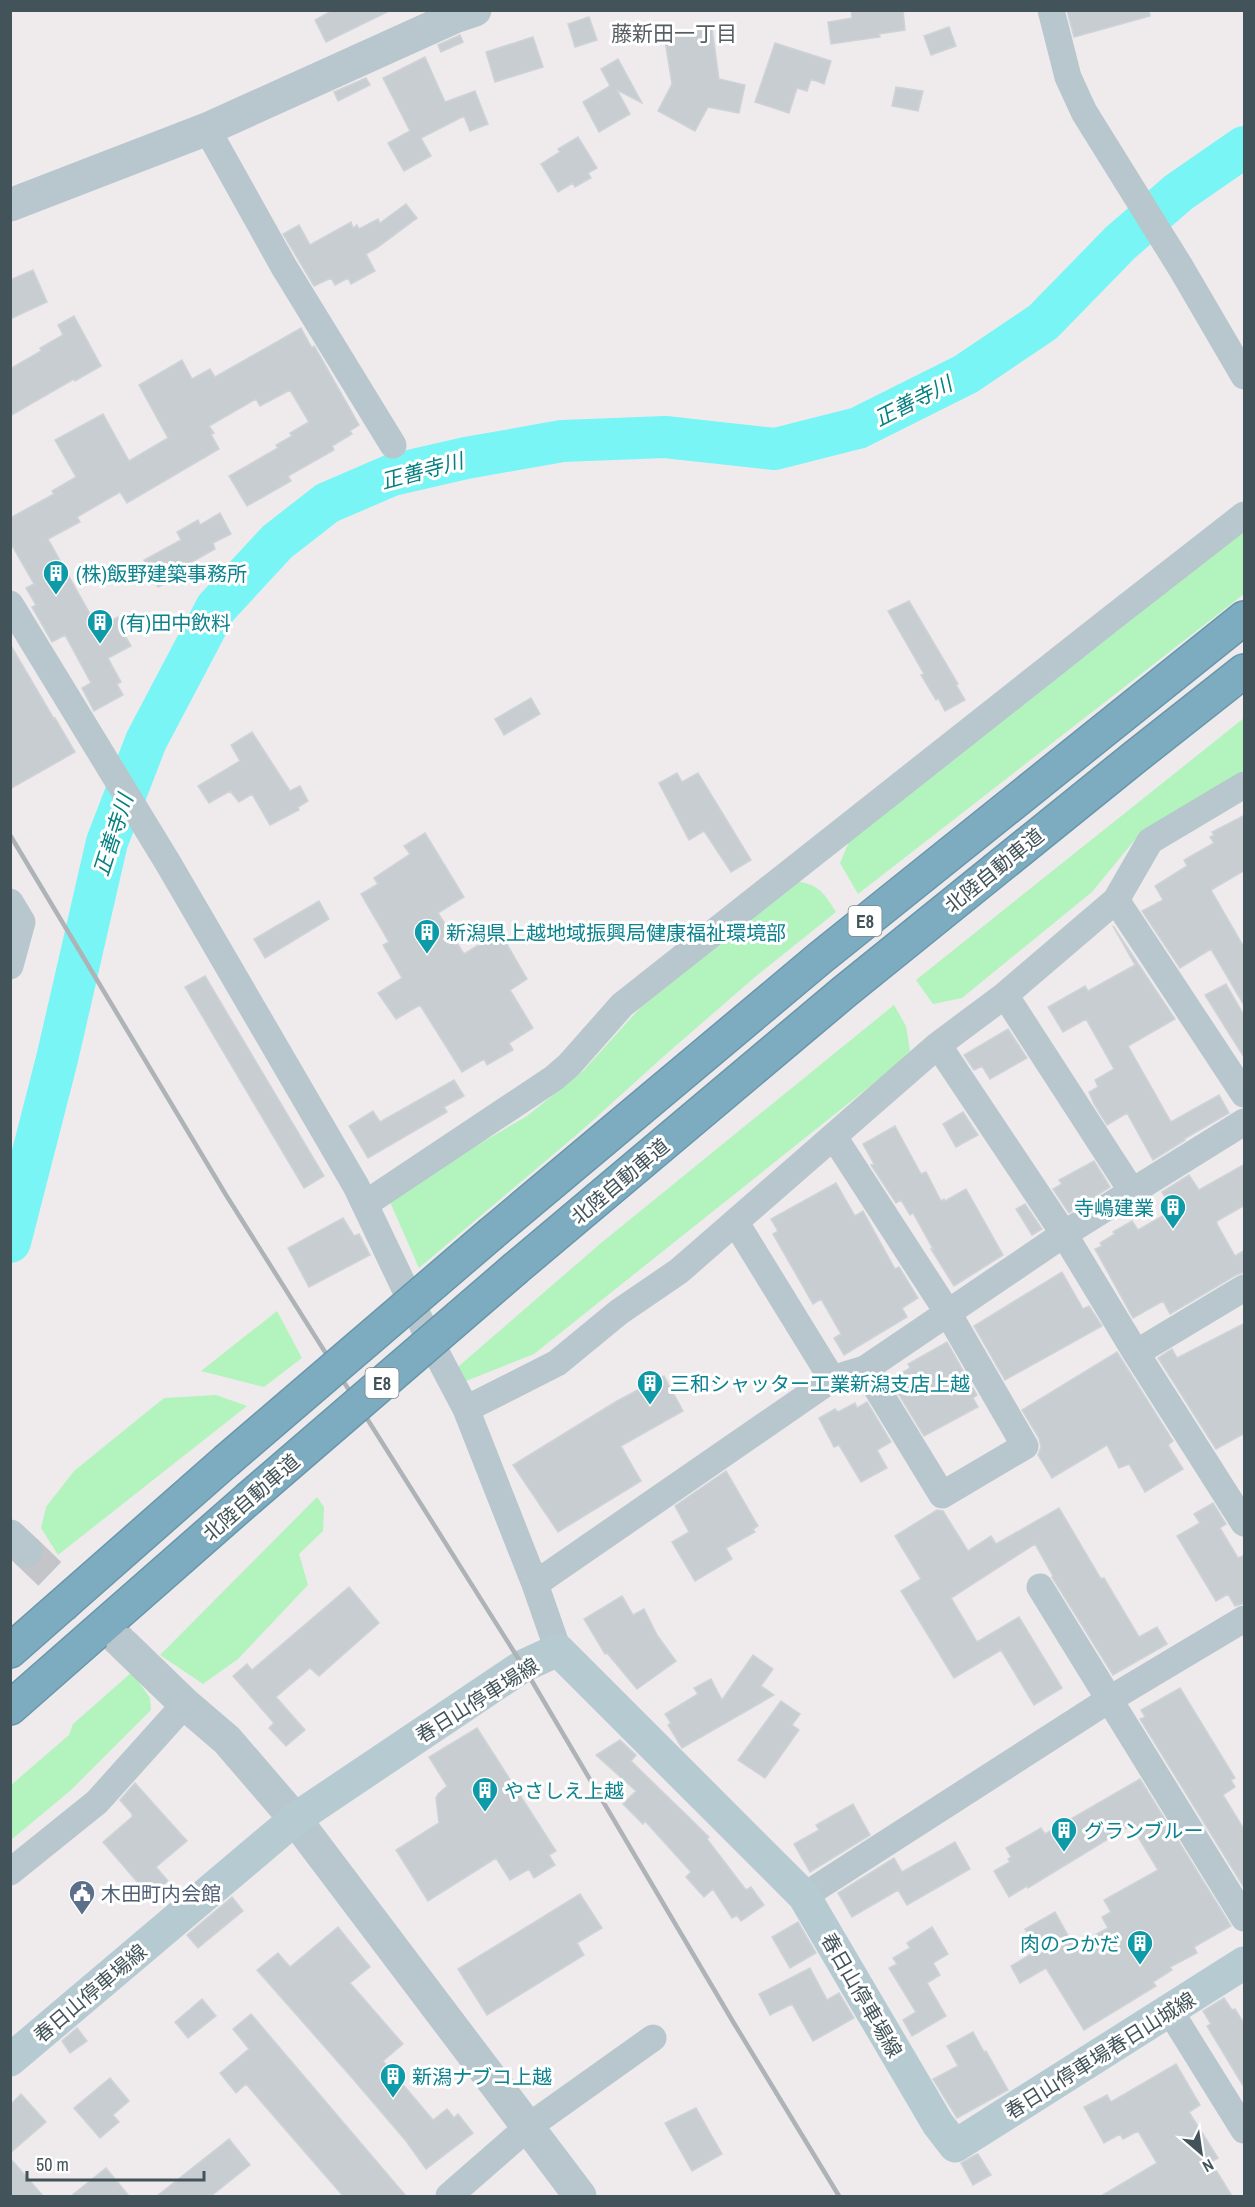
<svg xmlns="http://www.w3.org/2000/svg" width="1255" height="2207" font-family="'Archivo Narrow','Noto Sans JP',sans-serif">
<rect width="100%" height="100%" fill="#efebec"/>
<!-- green -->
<path fill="#b3f3be" d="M1244 526V594L858 894 840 863 851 837Z
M1244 718V770L1142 831 1092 892 962 998 933 1004 916 980Z
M793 881C817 883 824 892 836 912L755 977 664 1056 581 1131 419 1268 390 1202 433 1171 527 1116 583 1071 649 998Z
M894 1005 906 1026 910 1051 894 1067 534 1354 461 1383 459 1366 601 1243Z
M277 1311 302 1358 264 1387 201 1371Z
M216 1395 247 1406 58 1555 41 1528 46 1507 74 1471 164 1398Z
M317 1497 324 1507 323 1531 299 1554 308 1585 238 1659 203 1684 160 1655Z
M132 1672 150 1698 151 1710 71 1790 11 1840V1785L69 1735 73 1724Z"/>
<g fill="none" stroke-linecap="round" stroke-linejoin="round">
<!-- river -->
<path stroke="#7af5f5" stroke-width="42" d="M10 1242 57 1059 107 842 146 741 216 608 277 542 327 503 392 475 466 458 562 441 665 437 775 449 858 428 966 374 1043 322 1120 243 1179 192 1244 147"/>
</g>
<!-- building -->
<path fill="#c7cdd1" stroke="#ced3d8" stroke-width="1.5" d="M333 10H391L326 42 315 20Z
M851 10H903L905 30 879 34 880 37 831 44 828 22 852 18Z
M1067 10H1149L1150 16 1074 37Z
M589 17 597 40 575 47 568 24Z
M949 27 956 46 931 55 924 36Z
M712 28 719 79 745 85 739 113 708 107 695 131 658 111 672 84 664 35Z
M460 35 463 42 441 52 438 45Z
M533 37 543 67 495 82 486 52Z
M775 43 831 61 824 84 811 79 807 91 797 88 789 113 755 102Z
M425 57 445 102 475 91 488 124 470 131 464 116 421 138 431 156 404 171 388 143 410 131 383 78Z
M618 59 642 103 617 90 630 114 599 132 583 102 610 86 601 69Z
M366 78 370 85 338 101 334 92Z
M896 87 923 91 918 111 892 106Z
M578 137 597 168 588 173 591 178 575 187 573 183 558 192 541 164 560 152 558 149Z
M406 204 417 218 378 247 366 254 375 271 351 284 348 278 335 285 331 278 314 286 283 234 299 225 310 245 351 222 353 228 357 225 359 229 378 219 380 223Z
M33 270 47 302 10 319V280Z
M74 316 101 366 75 381 74 379 10 416V369L41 351 40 348 63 335 58 325Z
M301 328 312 348 314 346 320 356 359 425 350 431 352 434 332 446 334 450 288 476 291 481 247 506 229 476 278 448 276 445 292 436 290 433 309 422 290 390 260 406 256 399 209 426 214 433 211 434 219 449 127 503 120 492 77 517 80 522 48 539 98 628 118 617 127 633 124 634 131 646 108 658 121 682 117 684 123 695 94 711 82 688 91 683 65 635 52 642 32 607 36 605 26 588 34 584 10 542V518L54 494 52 491 76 477 55 440 103 414 129 461 168 438 139 385 182 360 192 379 210 369 215 377Z
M220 513 231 534 213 543 215 549 180 569 183 574 158 587 144 560 181 540 177 532 198 520 200 525Z
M909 601 958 684 956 685 965 700 945 711 938 698 936 700 921 675 924 674 888 611Z
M10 644 54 719 55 718 75 752 10 789Z
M531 698 540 714 504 735 495 719Z
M252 732 290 791 300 786 308 801 298 807 299 810 270 825 252 794 239 802 230 791 209 803 198 786 240 761 231 745Z
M677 773 682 782 698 773 751 860 731 872 704 831 689 840 659 783Z
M1245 815V870L1211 890 1245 949V1007L1211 949 1180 968 1142 911 1163 900 1155 886 1187 866 1184 860 1214 843 1210 837 1214 835 1212 832Z
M425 833 464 897 438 913 464 954 500 932 527 979 510 990 533 1028 509 1043 513 1050 487 1065 484 1059 462 1072 420 1005 396 1019 378 993 402 978 383 945 389 942 361 894 378 884 374 878 410 854 404 846Z
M319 901 329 919 265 958 254 939Z
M1113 926 1175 1019 1128 1046 1171 1122 1219 1095 1229 1113 1184 1139 1185 1140 1153 1160 1127 1113 1107 1125 1094 1104 1089 1092 1098 1087 1095 1080 1114 1069 1086 1019 1063 1032 1048 1007 1085 986 1088 991 1135 965Z
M205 976 324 1176 304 1188 185 987Z
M1226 984 1245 1017V1059L1205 995Z
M1008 1029 1027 1058 990 1079 982 1066 974 1070 964 1055Z
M454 1080 464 1096 444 1107 447 1112 368 1158 349 1126 373 1111 380 1122Z
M963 1112 978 1135 956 1147 943 1124Z
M895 1126 921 1174 926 1172 941 1201 944 1199 945 1201 966 1189 1003 1255 954 1286 931 1249H933L913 1213 910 1215 901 1200 896 1203 871 1165 874 1164 863 1144Z
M1094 1161 1110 1187 1069 1213 1053 1189 1062 1184 1059 1180Z
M1245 1164V1205L1217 1221V1224L1235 1256 1245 1250V1272L1236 1275 1170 1314 1163 1301 1133 1318 1095 1249 1102 1246 1100 1243 1115 1234 1113 1232 1132 1221 1138 1230 1173 1210 1162 1192 1189 1175 1199 1190Z
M836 1183 855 1216 863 1211 895 1269 899 1267 918 1298 902 1308 907 1317 844 1355 834 1338 841 1334 821 1299 813 1304 773 1234 778 1231 771 1219Z
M1025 1204 1042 1229 1032 1235 1016 1209Z
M343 1218 354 1236 359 1234 370 1255 309 1287 288 1248Z
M1062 1272 1083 1309 1089 1306 1102 1326 1005 1380 974 1326Z
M1245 1323V1433L1216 1449 1158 1358 1172 1349 1177 1358Z
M947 1342 977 1395 973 1398 978 1407 924 1436 890 1380 910 1368 908 1364Z
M1117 1352 1173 1441 1168 1445 1183 1469 1145 1492 1129 1464 1119 1468 1107 1445 1052 1478 1038 1455 1041 1447 1039 1438 1022 1410Z
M664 1376 683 1411 621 1446 641 1481 558 1532 513 1465 617 1401Z
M867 1402 891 1442 877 1450 887 1468 861 1482 839 1445 834 1447 819 1418 835 1409 838 1412 855 1403 857 1408Z
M726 1471 758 1526 753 1529 755 1532 726 1548 732 1559 695 1581 672 1542 689 1532 675 1506Z
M1213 1503 1226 1524 1220 1528 1238 1558 1245 1555V1603L1235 1606 1228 1594 1216 1601 1177 1536 1200 1523 1194 1514Z
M1059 1508 1101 1579 1104 1578 1139 1637 1157 1627 1167 1644 1113 1675 1052 1577 1053 1576 1035 1544 951 1598 977 1642 1019 1617 1062 1688 1034 1705 1001 1650 954 1678 901 1591 921 1579 895 1536 937 1510 943 1511 968 1551 991 1536 996 1544Z
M349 1587 379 1623 319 1676 310 1668 276 1697 305 1730 286 1746 269 1728 274 1723 233 1676 247 1664 252 1670Z
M622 1596 633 1615 644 1609 657 1635 676 1661 637 1689 607 1653 605 1654 584 1619Z
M753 1655 773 1669 761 1686 774 1695 682 1748 668 1725 671 1723 665 1714 698 1694 694 1688 711 1679 722 1700Z
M1180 1688 1235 1778 1231 1780 1235 1787 1223 1795 1245 1831V1889L1140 1719 1145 1717 1141 1710Z
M781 1701 800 1714 792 1725 799 1730 765 1778 738 1760Z
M477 1728 556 1851 549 1855 555 1865 534 1878 529 1869 510 1880 496 1858 428 1901 396 1850 439 1823 436 1798 438 1794 447 1786 429 1757Z
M620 1740 636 1755 631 1761 709 1837 707 1839 746 1890 751 1887 764 1905 741 1921 737 1915 732 1918 713 1889 704 1897 686 1877 691 1872 645 1821 643 1824 623 1804 636 1791 596 1755Z
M1140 1779 1231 1926 1194 1947 1197 1953 1170 1967 1172 1970 1153 1982 1156 1986 1084 2030 1046 1968 1020 1983 1011 1966 1038 1950 1025 1929 1055 1912 1074 1946 1108 1928 1102 1917 1111 1912 1104 1900 1158 1870 1131 1825 1028 1888 1027 1886 1009 1897 994 1871 1010 1862 1008 1859 1011 1857 1006 1848 1041 1828 1045 1834Z
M135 1783 187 1841 156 1867 168 1881 150 1897 103 1842 132 1817V1814L120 1800Z
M853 1804 870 1835 810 1872 794 1844 819 1830 816 1825Z
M955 1842 970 1869 907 1905 898 1890 852 1917 838 1893 894 1858 902 1872Z
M580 1894 602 1928 577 1943 584 1955 487 2015 458 1969Z
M232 1897 243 1911 198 1948 187 1935Z
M798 1922 816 1953 790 1968 772 1937Z
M338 1927 370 1967 350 1983 403 2044 383 2061 433 2120 447 2109 454 2118 458 2114 473 2133 426 2169 406 2141 353 2079 257 1970 278 1953 290 1967Z
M932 1927 948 1954 933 1963 940 1975 927 1983 946 2016 912 2036 903 2020 916 2012 889 1968 897 1964 893 1958 910 1948 907 1943Z
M810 1968 827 2000 839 1993 854 2018 813 2041 792 2004 770 2015 759 1994Z
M1224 1998 1232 2010 1235 2009 1245 2025V2089L1207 2026 1211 2024 1203 2011Z
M202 1999 216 2016 188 2038 175 2022Z
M251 2014 406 2196H343L246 2084 236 2093 220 2073 249 2049 233 2029Z
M77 2028 87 2041 70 2053 62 2041Z
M973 2032 984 2052 986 2051 1008 2090 957 2118 933 2079 958 2066 947 2046Z
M1176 2064 1200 2105 1189 2112 1218 2158 1211 2162 1232 2196H1101L1157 2163 1138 2131 1123 2139 1120 2134 1104 2143 1084 2107 1107 2095 1111 2102Z
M110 2078 129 2101 113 2115 119 2122 100 2138 74 2108Z
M21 2094 46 2122 10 2153V2105Z
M696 2108 722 2154 692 2171 665 2123Z
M229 2139 250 2165 211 2196H157Z
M977 2154H978L991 2175 973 2185 961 2163Z
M10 2158 43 2196H10Z
M106 2168 129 2196H71Z"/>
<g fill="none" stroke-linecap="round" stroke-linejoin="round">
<!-- tertiary-tunnel -->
<path stroke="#c4c5c8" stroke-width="33" stroke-dasharray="33 16" stroke-linecap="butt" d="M26 1551 123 1644"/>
<!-- motorway casing -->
<g stroke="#6897ac" stroke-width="36">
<path id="motorway" d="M492 1233 820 958 1244 618
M516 1268 844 992 1135 757 1244 671
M10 1651 226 1461
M10 1708 248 1499"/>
</g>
<!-- minor -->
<path stroke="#b7c7cd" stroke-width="27" d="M1051 10 1068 77 1084 112 1181 268 1244 376
M207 129 284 267 393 445
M10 604 168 863 356 1186 430 1341 466 1409 535 1584 558 1650
M1116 900 1244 1094
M10 902 22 922 10 966
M1005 995 1133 1193
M938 1045 1064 1234 1136 1353 1244 1523
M834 1137 948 1313 1025 1446 942 1495 865 1369
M365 1204 554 1078 569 1065 622 1005 1108 621 1244 515
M736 1223 832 1379
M1136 1353 1244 1288
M466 1409 557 1363 619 1312 679 1271 938 1045 1005 995 1116 900 1150 841 1244 785
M535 1584 832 1379 865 1369 1064 1234 1244 1122
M1040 1587 1244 1918
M10 1872 97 1802 185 1704
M804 1896 1110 1699 1244 1619
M1170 2011 1244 2130
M449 2196 528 2127 653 2038"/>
<!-- tertiary -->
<path stroke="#b7c7cd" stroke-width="33" d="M10 205 207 129 457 16 475 10
M10 1536 26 1551
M123 1644 185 1704 227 1740 295 1819 580 2196"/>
<!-- secondary -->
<path stroke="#b6cad2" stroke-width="33" d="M10 2060 295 1819 523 1666 558 1650 804 1896 938 2124 955 2146 1244 1963"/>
<!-- motorway -->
<use href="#motorway" stroke="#7dacc1" stroke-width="33"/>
<!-- rail -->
<path stroke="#adb3b7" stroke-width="4.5" d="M10 835 226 1195 523 1666 732 2020 839 2196"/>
<!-- motorway-bridge casing -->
<g stroke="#6897ac" stroke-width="36" stroke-linecap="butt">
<path id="motorway-bridge" d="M226 1461 492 1233
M248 1499 516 1268"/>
</g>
<!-- motorway-bridge -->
<use href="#motorway-bridge" stroke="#7dacc1" stroke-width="33"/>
</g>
<!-- icons -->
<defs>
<g id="building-pin" transform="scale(1.35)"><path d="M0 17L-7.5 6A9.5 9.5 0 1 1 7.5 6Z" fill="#0f9aa8" stroke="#fff"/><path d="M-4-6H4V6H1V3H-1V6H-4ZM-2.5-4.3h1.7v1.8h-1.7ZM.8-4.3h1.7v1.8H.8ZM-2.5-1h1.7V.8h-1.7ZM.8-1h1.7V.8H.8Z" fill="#fff"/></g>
<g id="civic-pin" transform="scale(1.35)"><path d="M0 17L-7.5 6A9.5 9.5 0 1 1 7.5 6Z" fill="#5c6f8a" stroke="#fff"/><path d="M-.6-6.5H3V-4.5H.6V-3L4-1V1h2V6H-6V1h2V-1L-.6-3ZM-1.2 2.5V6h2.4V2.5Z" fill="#fff"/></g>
</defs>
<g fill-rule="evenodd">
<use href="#building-pin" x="56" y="573"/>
<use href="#building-pin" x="100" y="622"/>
<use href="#building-pin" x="427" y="932"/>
<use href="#building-pin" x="1173" y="1207"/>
<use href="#building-pin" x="650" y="1383"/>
<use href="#building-pin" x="485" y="1790"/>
<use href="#building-pin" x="1064" y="1830"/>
<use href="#civic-pin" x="82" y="1893"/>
<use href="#building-pin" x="1140" y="1943"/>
<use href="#building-pin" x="393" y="2076"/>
</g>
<g text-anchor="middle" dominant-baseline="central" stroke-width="6" stroke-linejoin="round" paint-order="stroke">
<!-- shield labels -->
<g fill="#fff" stroke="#7b878c" stroke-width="1.5">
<rect x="848.5" y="906" width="33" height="30" rx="4.5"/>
<rect x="365.5" y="1368" width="33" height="30" rx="4.5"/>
</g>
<g font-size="18" font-weight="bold" fill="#42545a">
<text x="865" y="921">E8</text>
<text x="382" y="1383">E8</text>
</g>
<!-- culture labels -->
<g font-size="20" fill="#0d838f" stroke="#fff" text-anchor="start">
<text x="76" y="573">(株)飯野建築事務所</text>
<text x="120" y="622">(有)田中飲料</text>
<text x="446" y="932">新潟県上越地域振興局健康福祉環境部</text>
<text x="1154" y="1207" text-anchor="end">寺嶋建業</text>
<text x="670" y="1383">三和シャッター工業新潟支店上越</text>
<text x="504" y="1790">やさしえ上越</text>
<text x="1084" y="1830">グランブルー</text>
<text x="1120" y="1943" text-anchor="end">肉のつかだ</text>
<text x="412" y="2076">新潟ナブコ上越</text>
</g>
<!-- street labels -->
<g font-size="20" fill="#42545a" stroke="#fff">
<text transform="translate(994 870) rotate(-39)">北陸自動車道</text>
<text transform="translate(620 1181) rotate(-40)">北陸自動車道</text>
<text transform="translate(251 1497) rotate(-41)">北陸自動車道</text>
<text transform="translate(477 1700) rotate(-32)">春日山停車場線</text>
<text transform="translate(90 1993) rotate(-40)">春日山停車場線</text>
<text transform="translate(862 1995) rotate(60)">春日山停車場線</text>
<text transform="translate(1100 2055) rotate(-32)">春日山停車場春日山城線</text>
</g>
<!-- service labels -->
<g font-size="20" fill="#4e5e75" stroke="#fff" text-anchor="start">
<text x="101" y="1893">木田町内会館</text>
</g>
<!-- neighbourhood labels -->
<g font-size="21" fill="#575e61" stroke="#fff">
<text x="674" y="33">藤新田一丁目</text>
</g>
<!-- water labels -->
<g font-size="21" font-style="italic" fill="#058080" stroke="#fff">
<text transform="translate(913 401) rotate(-27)">正善寺川</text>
<text transform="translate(422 471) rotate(-15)">正善寺川</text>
<text transform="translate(113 835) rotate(-72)">正善寺川</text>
</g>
</g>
<!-- border -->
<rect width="1255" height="2207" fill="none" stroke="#42545a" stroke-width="24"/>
<!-- north arrow -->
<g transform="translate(1201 2153) rotate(151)" stroke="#ffffff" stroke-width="4.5" paint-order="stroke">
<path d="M0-4.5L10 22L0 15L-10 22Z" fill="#42545a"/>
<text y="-9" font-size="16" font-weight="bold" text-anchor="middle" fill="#42545a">N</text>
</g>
<!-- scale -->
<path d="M27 2171v9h177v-9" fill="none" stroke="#42545a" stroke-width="3"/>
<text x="36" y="2171" font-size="18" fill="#42545a" stroke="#ffffff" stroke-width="4.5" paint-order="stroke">50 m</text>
</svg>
